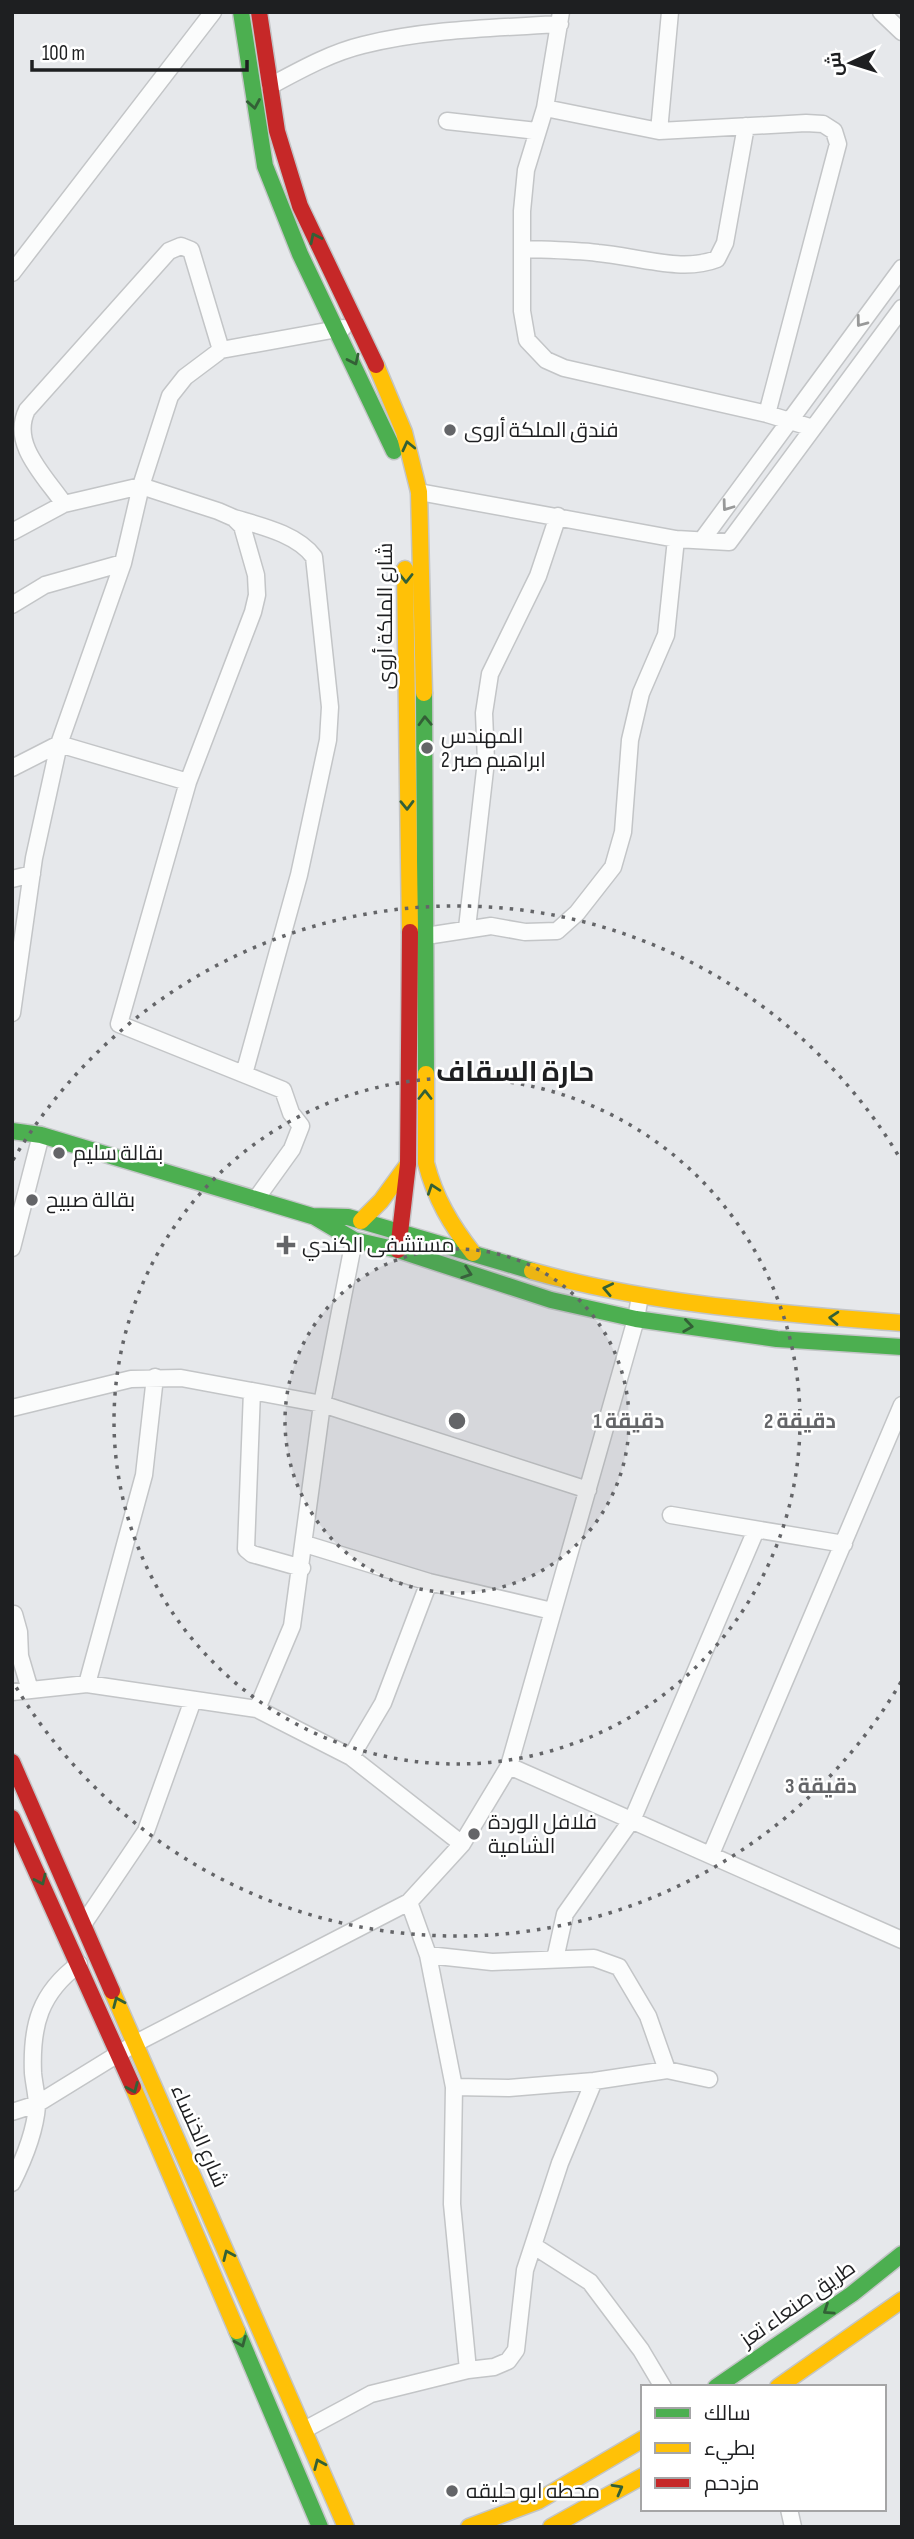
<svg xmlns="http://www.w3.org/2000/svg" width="914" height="2539" font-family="'Sofia Sans Condensed',Cairo,sans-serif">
<rect width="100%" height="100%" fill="#e6e8eb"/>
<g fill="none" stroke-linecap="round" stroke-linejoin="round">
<!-- street casing -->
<g stroke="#c3c5c7" stroke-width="19">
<path id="street" d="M561 12 545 108 526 170 522 211V311L527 340 546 360 564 368 767 414 813 428
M881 12 902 32
M270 86C300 70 330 53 363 45 427 29 495 28 560 24
M545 108 659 131 806 123 823 124 834 131 838 144 767 414
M447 121 537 131
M659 131 670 12
M522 249C548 250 573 250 598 253 635 256 682 273 717 259L725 243 746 126
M12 273 213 12
M419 492 676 539 729 542 902 308
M64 504C45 476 10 444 27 410L169 251 181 246 191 250 221 350
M234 518C261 526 297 534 314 557L330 707 328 740 299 875 244 1074
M12 532 64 504 141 486 218 511 234 518 242 526 256 575 257 595 253 612 188 782 119 1024 283 1090 291 1113 301 1126 292 1149 256 1199
M702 540 902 268
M12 605 45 585 123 563
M12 768 59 744 188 782
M12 879 32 874
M467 928 486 761 484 713 490 674 538 576 558 516
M426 936 491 926 525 932 557 931 577 913 613 867 623 832 630 740 641 693 666 635 676 539
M12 1013 34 858 59 744 123 563 141 486 170 396 185 377 221 350 343 328
M12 1248 41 1135
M252 1391 246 1549 252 1554 302 1568
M12 1408 131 1379 181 1378 322 1404 588 1490
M671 1515 844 1544
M305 1544 429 1582 552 1611
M14 1614 19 1632 20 1656 30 1690
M87 1684 144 1475 155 1377
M12 1692 87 1684 257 1709 351 1757 383 1703 429 1582
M257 1709 292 1626 322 1404 354 1240
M351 1757 462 1844
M509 1766 902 1940
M711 1854 902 1405
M409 1902 428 1955 454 2087 452 2204 468 2370
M84 1923 146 1831 193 1700
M428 1955 492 1962 594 1958 619 1967 648 2016 667 2070
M555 1959 565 1914 633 1818 756 1530
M454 2087 509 2088 594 2081 667 2070 709 2079
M12 2112 37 2104 136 2043 409 1902 462 1844 509 1766 636 1319 640 1296
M12 2183C24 2159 35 2133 37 2106 37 2095 34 2084 33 2073 31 2025 40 1993 79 1964
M534 2246 590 2282 641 2350 663 2387
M304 2430 371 2394 468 2370 494 2367 508 2361 516 2350 525 2270 560 2163 594 2081
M789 2509 793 2527"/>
</g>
<!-- fast casing -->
<g stroke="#c3c5c7" stroke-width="19">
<path id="fast" d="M241 12 265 166 300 254 394 451
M424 693 426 1074
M12 1131 41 1135 312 1216 348 1217 532 1271
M315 1217 354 1240 398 1250 551 1300 636 1319 777 1339 902 1347
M237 2331 320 2527
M716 2387 852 2294 902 2254"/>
</g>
<!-- slow casing -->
<g stroke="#c3c5c7" stroke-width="19">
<path id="slow" d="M376 365 404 432 419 492 424 693
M405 569 410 932
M426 1074V1163C435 1198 451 1225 473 1253
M361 1221 381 1201 408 1164
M532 1271C652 1305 778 1313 902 1323
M112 1991 346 2527
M133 2087 237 2331
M778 2387 902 2300
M469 2527 538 2501 643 2439
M551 2527 643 2476"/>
</g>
<!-- jam casing -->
<g stroke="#c3c5c7" stroke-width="19">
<path id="jam" d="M259 12 277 131 300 206 376 365
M398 1250 408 1164 410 932
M12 1762 112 1991
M12 1818 133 2087"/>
</g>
<!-- street -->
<use href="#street" stroke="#fbfcfc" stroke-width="16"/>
<!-- fast -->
<use href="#fast" stroke="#4caf50" stroke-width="16"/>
<!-- slow -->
<use href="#slow" stroke="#ffc107" stroke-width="16"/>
<!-- jam -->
<use href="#jam" stroke="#c62828" stroke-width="16"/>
</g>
<!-- one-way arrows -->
<defs><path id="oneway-chevron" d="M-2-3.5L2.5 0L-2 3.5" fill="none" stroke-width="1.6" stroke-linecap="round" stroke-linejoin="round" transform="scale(1.75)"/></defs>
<g stroke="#336036">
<use href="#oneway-chevron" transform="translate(254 104) rotate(80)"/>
<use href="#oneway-chevron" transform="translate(315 238) rotate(-116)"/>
<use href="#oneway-chevron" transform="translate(354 360) rotate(65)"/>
<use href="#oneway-chevron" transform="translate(408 446) rotate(-103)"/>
<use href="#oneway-chevron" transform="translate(406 578) rotate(90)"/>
<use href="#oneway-chevron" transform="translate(425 721) rotate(-92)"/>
<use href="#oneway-chevron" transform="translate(407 805) rotate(89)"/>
<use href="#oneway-chevron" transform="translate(425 1095) rotate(-90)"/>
<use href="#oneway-chevron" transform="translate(433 1189) rotate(-109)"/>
<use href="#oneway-chevron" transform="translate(467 1273) rotate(19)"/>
<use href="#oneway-chevron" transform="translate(608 1289) rotate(-168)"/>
<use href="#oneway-chevron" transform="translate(834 1318) rotate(-176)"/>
<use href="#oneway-chevron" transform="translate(688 1326) rotate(8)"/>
<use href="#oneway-chevron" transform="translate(41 1880) rotate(65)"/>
<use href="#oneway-chevron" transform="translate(118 2002) rotate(-113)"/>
<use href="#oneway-chevron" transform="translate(133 2088) rotate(67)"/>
<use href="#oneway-chevron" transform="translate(228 2255) rotate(-114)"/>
<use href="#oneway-chevron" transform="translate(828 2310) rotate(146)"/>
<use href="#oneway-chevron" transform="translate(241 2342) rotate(67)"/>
<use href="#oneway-chevron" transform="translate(319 2464) rotate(-113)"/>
<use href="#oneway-chevron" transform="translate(618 2489) rotate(-29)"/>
</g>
<g stroke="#989999">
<use href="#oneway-chevron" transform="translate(861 322) rotate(127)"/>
<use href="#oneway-chevron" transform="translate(727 506) rotate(126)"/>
</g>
<!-- distance rings -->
<circle cx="457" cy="1421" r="172" fill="#646568" fill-opacity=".12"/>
<g fill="none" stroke="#646568" stroke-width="3.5" stroke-dasharray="3.5 7">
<circle cx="457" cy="1421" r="172"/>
<circle cx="457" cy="1421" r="343"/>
<path d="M901 1682A515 515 0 0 1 13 1682M13 1160A515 515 0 0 1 901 1160"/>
</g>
<!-- markers -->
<g fill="#646568" stroke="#fff" stroke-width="2.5">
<circle cx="450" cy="430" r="7"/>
<circle cx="427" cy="748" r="7"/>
<circle cx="59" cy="1153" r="7"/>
<circle cx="32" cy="1200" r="7"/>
<path d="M282.5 1234.5h7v7h7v7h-7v7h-7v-7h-7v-7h7z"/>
<circle cx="474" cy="1834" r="7"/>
<circle cx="452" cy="2491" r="7"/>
</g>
<g text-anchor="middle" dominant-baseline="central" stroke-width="5" stroke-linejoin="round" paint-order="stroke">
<!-- poi labels -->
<g font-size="21" fill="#1e1f21" stroke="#fff" text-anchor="start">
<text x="464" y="430">فندق الملكة أروى</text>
<text x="441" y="736">المهندس<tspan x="441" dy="24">ابراهيم صبر 2</tspan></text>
<text x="73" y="1153">بقالة سليم</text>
<text x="46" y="1200">بقالة صبيح</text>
<text x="302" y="1245">مستشفى الكندي</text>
<text x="488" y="1822">فلافل الوردة<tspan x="488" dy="24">الشامية</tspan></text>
<text x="466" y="2491">محطه ابو حليقه</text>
</g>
<!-- street labels -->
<g font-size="21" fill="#1e1f21" stroke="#fff">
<text transform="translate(385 616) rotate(-90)">شارع الملكة أروى</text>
<text transform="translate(199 2136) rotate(66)">شارع الخنساء</text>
<text transform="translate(798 2304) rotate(-35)">طريق صنعاء تعز</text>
</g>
<!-- district labels -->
<g font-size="28" font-weight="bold" fill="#1e1f21" stroke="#fff">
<text x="515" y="1072">حارة السقاف</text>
</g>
</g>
<circle cx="457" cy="1421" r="10" fill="#646568" stroke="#fff" stroke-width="3.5"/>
<g font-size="21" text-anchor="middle" font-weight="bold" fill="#646568" stroke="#fff" stroke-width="5" stroke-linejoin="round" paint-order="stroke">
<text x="629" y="1428">1 دقيقة</text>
<text x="800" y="1428">2 دقيقة</text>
<text x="821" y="1793">3 دقيقة</text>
</g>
<!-- border -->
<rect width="914" height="2539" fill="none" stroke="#1e1f21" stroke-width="28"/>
<!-- legend -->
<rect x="641" y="2385" width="245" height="126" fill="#ffffff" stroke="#a5a5a6" stroke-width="2"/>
<rect x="655" y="2408" width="35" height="10" fill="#4caf50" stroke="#a5a5a6" stroke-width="2"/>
<text x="704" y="2420" font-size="21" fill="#1e1f21">سالك</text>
<rect x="655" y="2443" width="35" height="10" fill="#ffc107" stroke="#a5a5a6" stroke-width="2"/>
<text x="704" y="2455" font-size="21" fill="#1e1f21">بطيء</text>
<rect x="655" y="2478" width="35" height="10" fill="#c62828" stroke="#a5a5a6" stroke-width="2"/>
<text x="704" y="2490" font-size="21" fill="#1e1f21">مزدحم</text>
<!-- north arrow -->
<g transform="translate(851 63) rotate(266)" stroke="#ffffff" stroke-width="5" paint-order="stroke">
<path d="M0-5L12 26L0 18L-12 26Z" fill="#1e1f21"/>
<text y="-10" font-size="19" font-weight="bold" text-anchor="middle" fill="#1e1f21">ش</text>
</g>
<!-- scale -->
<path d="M32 60v10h215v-10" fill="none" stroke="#1e1f21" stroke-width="3.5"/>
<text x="42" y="60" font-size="21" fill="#1e1f21" stroke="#ffffff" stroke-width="5" paint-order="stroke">100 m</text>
</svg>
